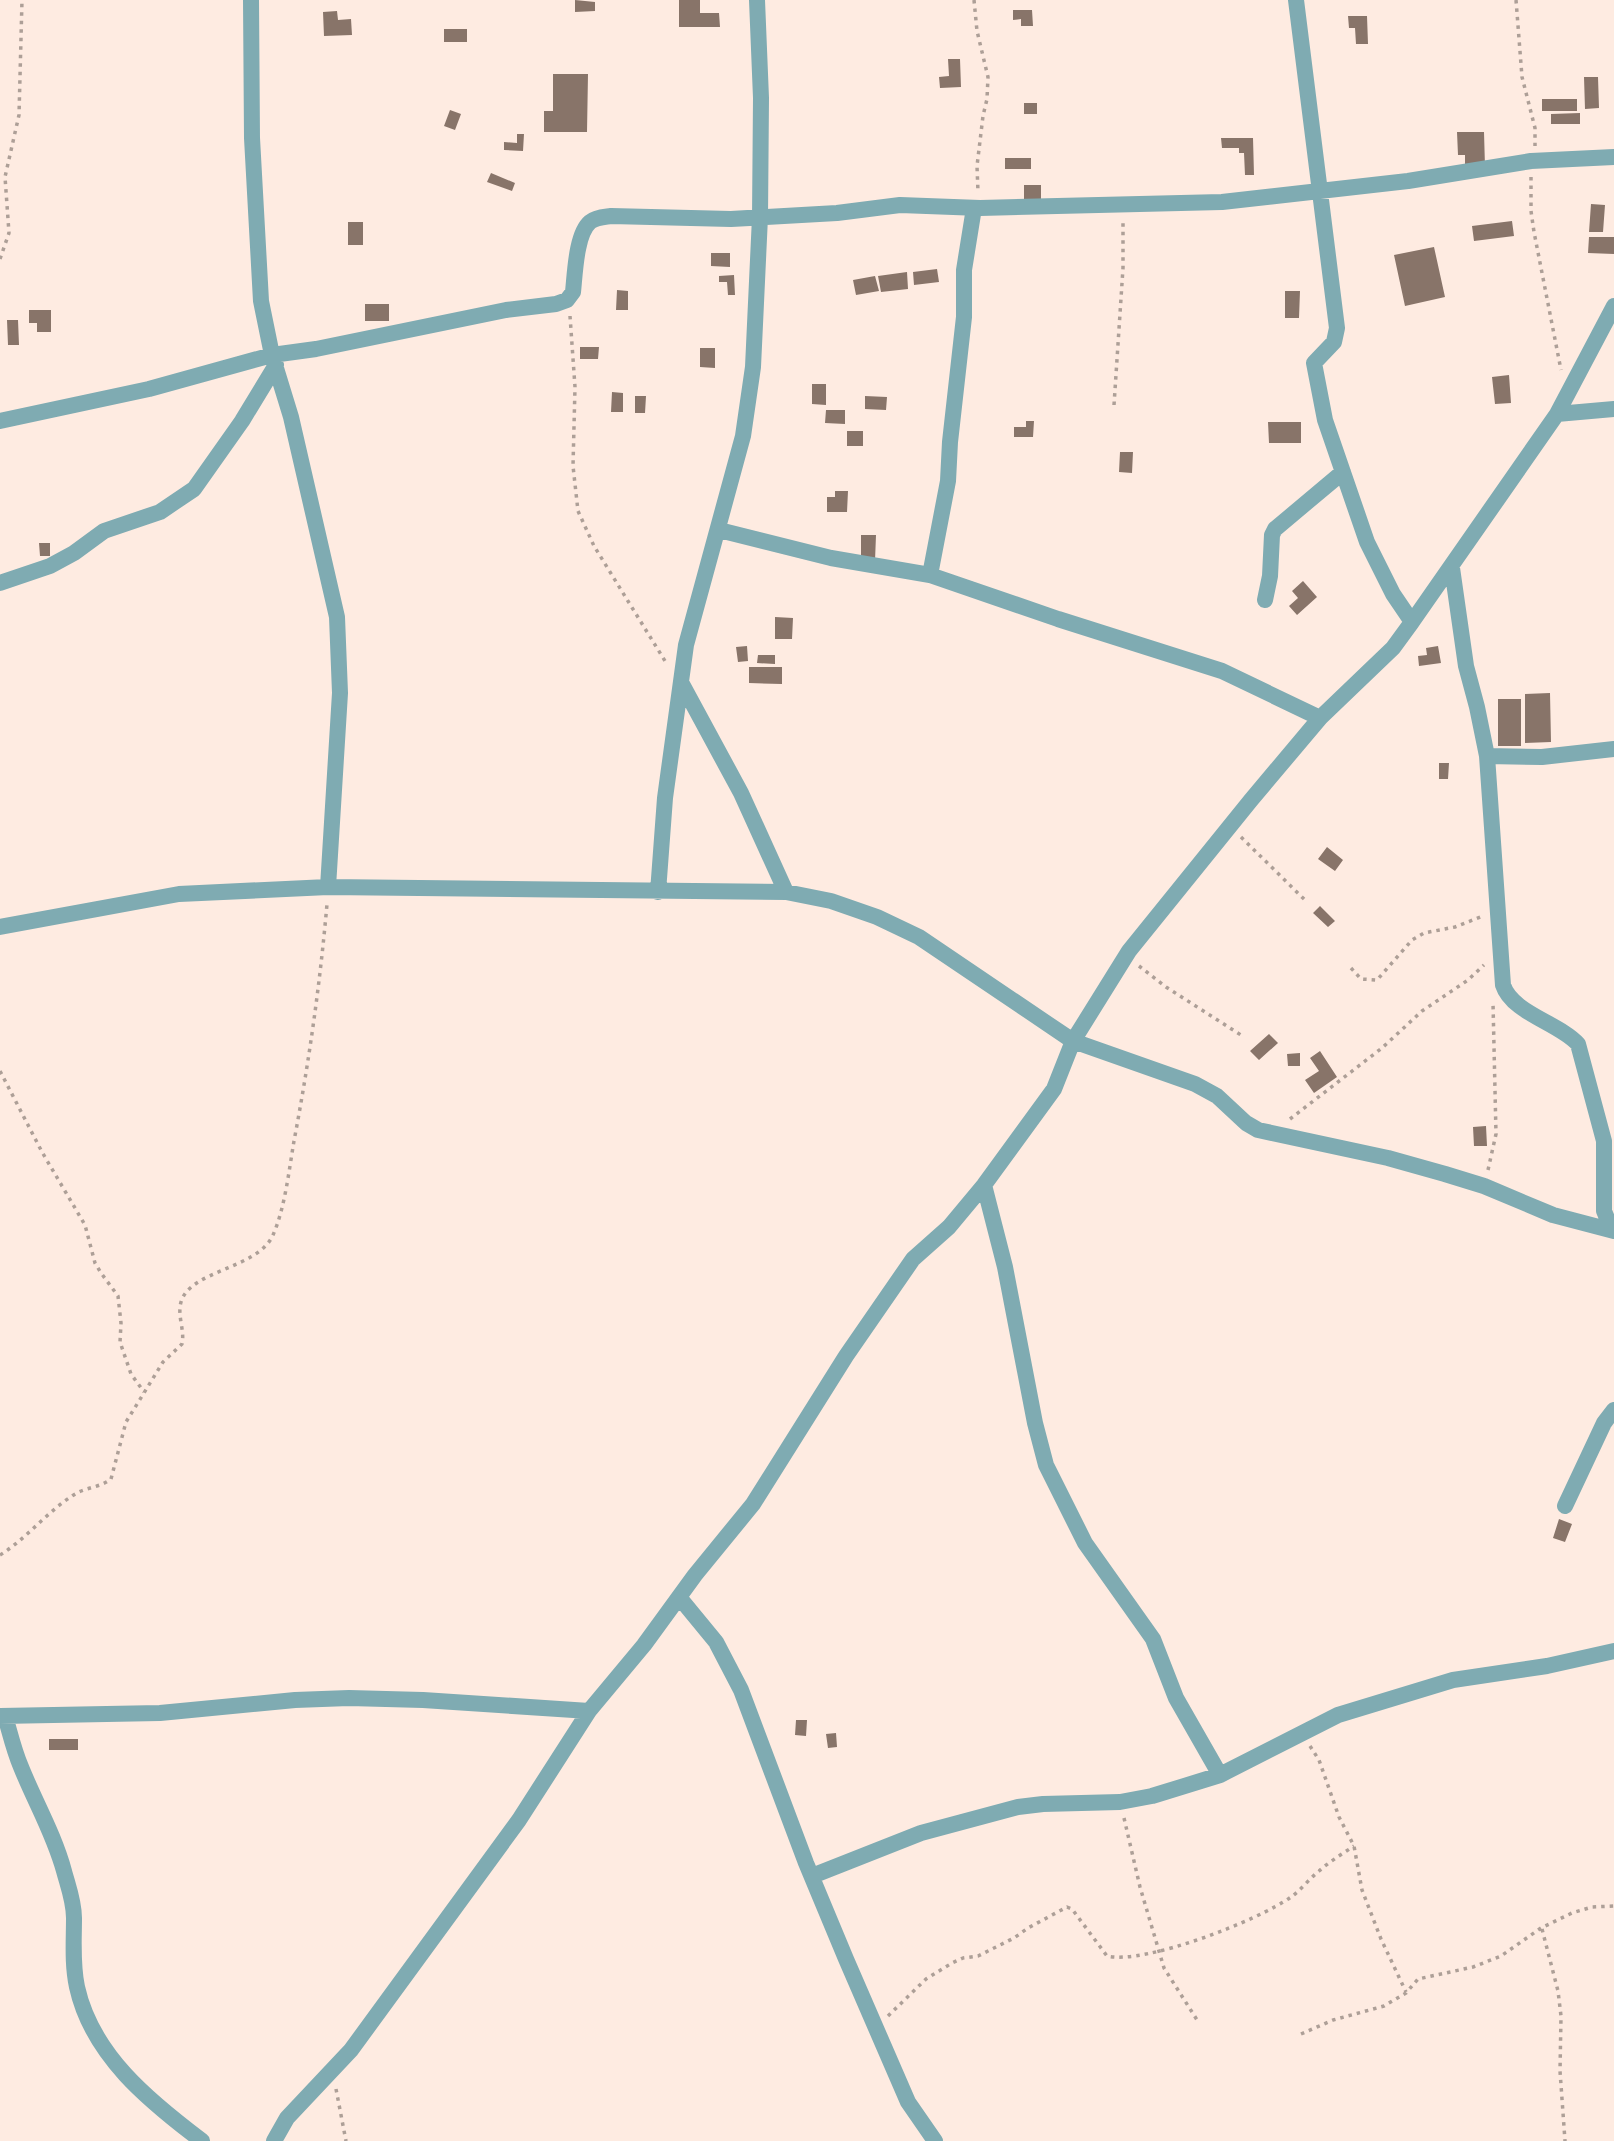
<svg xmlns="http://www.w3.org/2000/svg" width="1614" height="2141" font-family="'Crimson Pro',serif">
<rect width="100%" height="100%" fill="#feebe1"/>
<!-- building -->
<path fill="#887469" d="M575 0 595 2V11L575 12Z
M679 0H700V13H719L720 27H679Z
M1013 10H1032L1033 26H1021V19L1013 20Z
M337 11 338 20 351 19 352 35 324 36 323 12Z
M1348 16H1367L1368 44H1356L1355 28H1349Z
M444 29H467V42H444Z
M948 59H960L961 87 940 88 939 77 949 76Z
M553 74H588L587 132H544V111H553Z
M1584 77H1598L1599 108 1585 109Z
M1542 99H1577V111H1542Z
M1024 103H1037V114H1024Z
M450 110 461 114 455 130 444 126Z
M1580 113V124H1551V114Z
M1457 132H1484L1485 167 1465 168V155H1458Z
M517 134H524L523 151 504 150V142L517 143Z
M1221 138H1253L1254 175H1245L1244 153H1239V148H1222Z
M1005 158H1031V169H1005Z
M491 173 515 183 512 191 487 182Z
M1024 185H1041V205H1024Z
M1591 204 1605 205 1603 232H1589Z
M1512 221 1514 236 1474 241 1472 226Z
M348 222H363V245H348Z
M1589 237H1614V254L1588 253Z
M1434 247 1445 297 1405 306 1394 255Z
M711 253H730V267L711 266Z
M937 269 939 282 914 285 913 272Z
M907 272 908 289 881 292 878 276Z
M734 275 735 295H728L727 282H719V276Z
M875 276 879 291 856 295 853 280Z
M617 290 628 291V310H616Z
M1285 291H1300L1299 318H1285Z
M365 304H389V321H365Z
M29 310H51V332H37V323H29Z
M7 320H18L19 345H8Z
M580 347H599L598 359H580Z
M700 348H715V368L700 367Z
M1509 375 1511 403 1495 404 1492 377Z
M812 384H826V405L812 404Z
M612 392 623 393V412H611Z
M635 396H646L645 413H635Z
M865 396 887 397 886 410 865 409Z
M826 410H845V424L825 423Z
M1026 421H1034L1033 437H1014V427H1026Z
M1268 422H1301V443H1269Z
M847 431H863V446H847Z
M1120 452H1133L1132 473 1119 472Z
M835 491H848L847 512H827V497H835Z
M861 535H876L875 561H861Z
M39 543H50V556H40Z
M1303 581 1317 597 1297 615 1289 606 1298 598 1292 591Z
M775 617 793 618 792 639H775Z
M747 646 748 661 738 662 736 647Z
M1438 646 1441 663 1419 666 1418 656 1427 655 1426 648Z
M758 655H775V664L757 663Z
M749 667H782V684L749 683Z
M1550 693 1551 742 1525 743V694Z
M1498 699H1521V746H1498Z
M1439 763H1449L1448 779H1439Z
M1327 847 1343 860 1335 871 1318 859Z
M1320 906 1335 921 1328 927 1313 913Z
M1269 1034 1278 1043 1259 1060 1250 1051Z
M1320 1051 1337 1077 1314 1093 1305 1080 1319 1071 1310 1058Z
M1300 1053V1066H1288L1287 1054Z
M1486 1126 1487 1146H1474L1473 1127Z
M1559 1519 1572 1524 1565 1542 1553 1538Z
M796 1720H807L806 1736 795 1735Z
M836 1733 837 1747 828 1748 826 1734Z
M49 1739H78V1750H49Z"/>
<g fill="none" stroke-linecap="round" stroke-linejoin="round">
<!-- path -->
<path stroke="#ad9f97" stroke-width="3.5" stroke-dasharray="3.5 5" stroke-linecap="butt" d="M974 0 977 31 988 77 987 99 983 116 977 166 978 192
M1516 0 1522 77 1535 128V146
M1531 177V211L1534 232 1561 370
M0 259 9 233 5 177 19 115 22 0
M570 316 575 387 573 466 578 511 594 546 665 661
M1114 405 1123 268V220
M1241 837 1306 901
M1139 966 1166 987 1244 1037
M1351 968 1361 979 1377 980 1412 940 1424 933 1455 927 1483 916
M0 1071 42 1152 85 1225 95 1263 101 1273 118 1296 121 1323 120 1342 131 1374 144 1392
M1290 1119 1382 1048 1422 1011 1468 980 1484 965
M1488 1170 1496 1134 1493 1003
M0 1555C26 1539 46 1513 72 1496 84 1487 100 1488 111 1479L126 1422 163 1362 182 1344C185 1330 177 1316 181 1302 190 1270 258 1269 273 1235 285 1208 289 1170 294 1141 309 1062 320 984 327 904
M1310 1746 1319 1760 1339 1817 1354 1846 1362 1890 1381 1939 1406 1992
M1124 1818 1140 1887 1164 1968 1199 2023
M1542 1929 1558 1991 1561 2016 1560 2071 1565 2141
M888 2016 926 1979 952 1963 963 1958 978 1956 1014 1938 1028 1928 1067 1907 1072 1909 1107 1956C1145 1965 1259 1920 1291 1897 1301 1890 1309 1879 1319 1871 1329 1862 1342 1854 1354 1846
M1301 2034 1333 2020 1384 2006 1406 1993 1418 1979 1473 1967 1501 1956 1541 1928 1572 1913 1592 1907 1614 1906
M336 2089 346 2141"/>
<!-- street -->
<path stroke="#7fabb2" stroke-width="16" d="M251 0 252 138 261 301 272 355 291 417 337 617 340 693 328 887
M1296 0 1337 328 1334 342 1314 363 1325 420 1367 542 1393 594 1412 622
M1557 414 1614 409
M0 421 149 389 272 355 316 349 506 310 556 304 567 300 573 292C575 274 576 234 590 222 596 217 604 217 611 216L731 219 837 213 900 205 980 208 1222 202 1408 181 1531 161 1614 157
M719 530 831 558 930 575 1058 619 1222 671 1320 718
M1452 568 1466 666 1477 707 1487 756 1503 985C1512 1013 1559 1023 1578 1044L1604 1141V1211L1612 1230
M930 575 948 481 950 442 964 317V270L974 208
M0 583 50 566 74 553 104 531 160 512 194 489 242 421 276 365
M1265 600 1270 576 1272 535 1275 529 1343 472
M682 684 741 793 786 892
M1487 756 1542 757 1614 749
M658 892 665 798 686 645 743 436 753 367 760 217 761 98 757 0
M0 927 179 894 328 887 786 892 831 901 877 917 919 937 1073 1041 1195 1084 1217 1096 1246 1123 1258 1130 1388 1158 1445 1174 1484 1186 1553 1215 1614 1231
M984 1185 1005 1267 1035 1423 1046 1465 1085 1543 1153 1639 1176 1698 1220 1775
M1565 1506 1604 1423 1614 1410
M679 1597 716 1642 741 1690 806 1863 846 1959 908 2102 935 2141
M0 1716 160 1713 295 1700 349 1698 423 1700 589 1711
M5 1716C10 1733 14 1751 21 1767 35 1802 54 1834 64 1871 68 1886 74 1901 74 1918 74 1941 72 1964 77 1987 92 2055 149 2101 202 2141
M812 1876 921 1833 1018 1807 1043 1804 1120 1802 1152 1796 1220 1775 1338 1715 1453 1680 1547 1666 1614 1651
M274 2141 287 2118 351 2050 519 1820 589 1711 644 1645 695 1575 753 1504 846 1356 913 1259 949 1227 984 1185 1054 1089 1073 1041 1129 951 1251 800 1320 718 1393 648 1412 622 1557 414 1614 306"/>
</g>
</svg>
